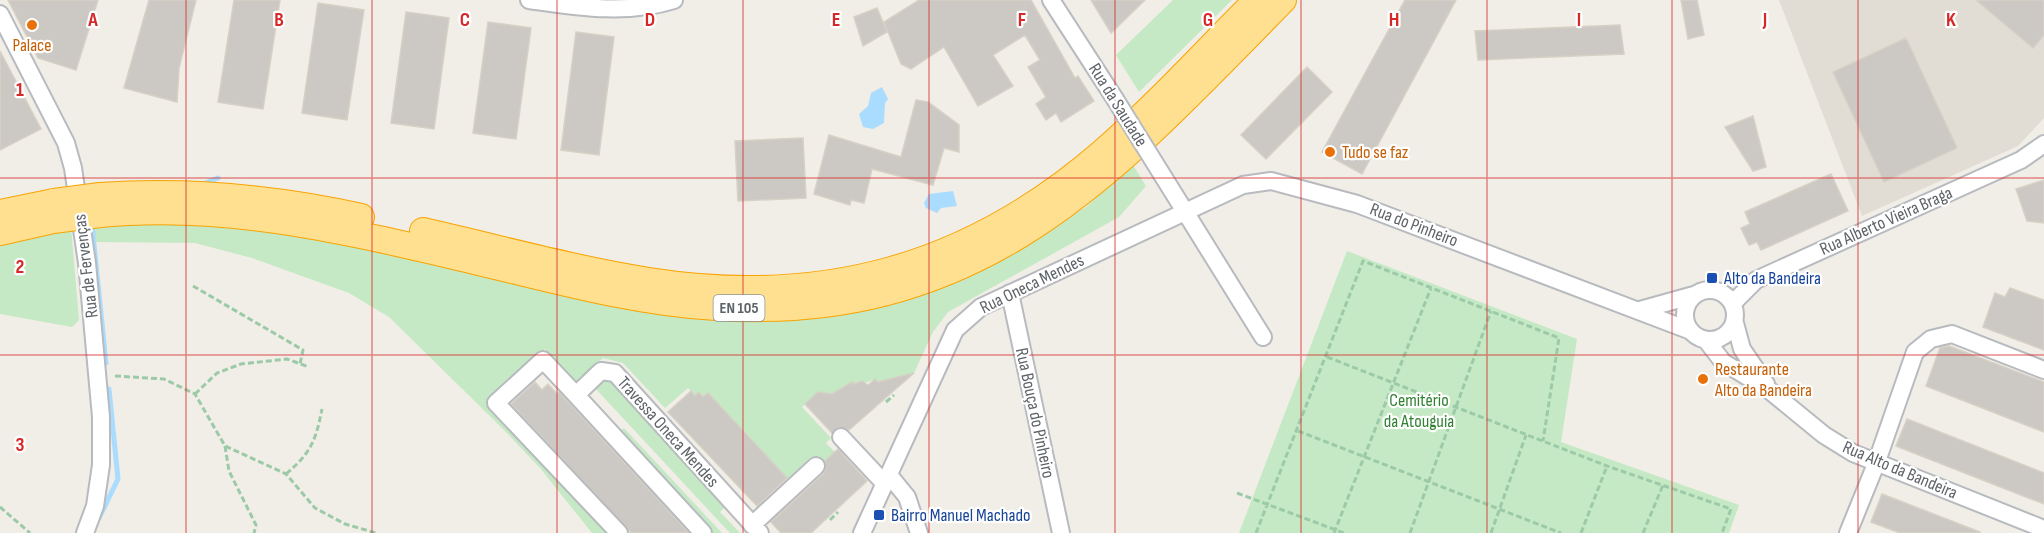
<svg xmlns="http://www.w3.org/2000/svg" width="2044" height="533" font-family="'Sofia Sans Condensed',sans-serif">
<rect width="100%" height="100%" fill="#f1eee7"/>
<!-- education -->
<path fill="#e1ddd5" d="M1779 0H2044V118L2018 146 1862 216Z"/>
<!-- green -->
<path fill="#c5e9c4" d="M1173 0H1232L1139 92 1116 55Z
M1133 165 1146 186 1119 217 948 312 933 332 914 373 878 382 875 379 865 383 862 381 856 386 852 382 832 394 818 392 802 407 831 438 826 443 835 452 819 466 811 457 788 479 708 393 703 397 699 393 695 396 688 388 665 408 623 363 603 358 577 382 545 349 488 402 610 533H592L540 468 504 430 389 317 349 293 252 258 195 243 93 242 92 225 207 221 779 319 857 311 916 295 1001 261 1086 207Z
M71 227 79 320 72 327 0 314V242Z
M1347 251 1577 339 1561 442 1739 505 1729 533H1239Z
M608 379 614 381 727 505 720 512 740 533H730L594 387Z
M624 428 722 533H713L619 432Z"/>
<!-- water -->
<path fill="#a9dcff" d="M882 87 888 99 885 103 884 123 873 129 863 127 859 114 868 106 871 93Z
M953 191 957 206 941 208 937 213 926 208 924 203 929 194Z"/>
<g fill="none" stroke-linecap="round" stroke-linejoin="round">
<!-- stream -->
<path stroke="#a9dcff" stroke-width="5" d="M200 185 218 178
M92 225 106 363
M99 518 118 479 109 389"/>
</g>
<!-- building -->
<path fill="#ccc9c4" stroke="#d6d0c5" stroke-width="1.5" d="M8 0H98L76 70 38 58Z
M149 0H196L179 68 177 102 124 88Z
M234 0H280L263 109 218 102Z
M919 0H1031L1075 78 1078 76 1094 101 1061 122 1056 113 1046 120 1036 104 1046 97 1028 67 1040 60 1025 35 993 55 1013 86 978 106 944 47 911 69 901 64 884 22Z
M1091 0H1145L1111 33Z
M1405 0H1456L1362 174 1322 152Z
M1681 0H1697L1704 35 1688 39Z
M1976 0H2044V35L2033 48Z
M318 3 364 10 347 120 302 113Z
M877 8 887 32 863 46 854 17Z
M406 12 449 18 434 129 391 123Z
M488 22 531 28 516 139 473 133Z
M1620 25 1624 54 1478 60 1475 31Z
M576 32 614 37 599 155 561 150Z
M1906 38 1957 148 1884 182 1833 72Z
M0 51 41 129 0 150Z
M1307 67 1332 92 1266 159 1241 135Z
M916 100 928 102 959 125V152L944 148 933 185 872 169 864 203 851 200 850 205 814 194 829 135 901 157Z
M1753 116 1766 167 1753 171 1725 127Z
M803 138 806 198 738 201 735 141Z
M1831 174 1848 211 1761 250 1757 242 1749 245 1741 228 1750 224 1745 212Z
M2044 180V223L2027 221 2016 189Z
M2010 288 2044 300V350L1983 327 1995 293 2005 297Z
M1949 346 2044 382V432L1926 386 1940 348Z
M914 373 849 430 839 427 832 433 805 404 818 392 832 394 852 382 854 384 862 381 868 385 875 379 878 382Z
M535 382 542 390 548 384 557 394 559 392 689 533H631L511 404Z
M691 391 695 396 699 392 703 397 708 393 787 478 757 506 668 412Z
M1907 419 2044 473V504L1896 446Z
M838 449 867 481 811 533H781L771 522 823 474 826 469 825 461Z
M1882 494 1980 532V533H1900L1871 522Z"/>
<g fill="none" stroke-linecap="round" stroke-linejoin="round">
<!-- minor casing -->
<g stroke="#b7babe" stroke-width="20">
<path id="minor" d="M529 0C578 7 626 15 674 0
M1051 0 1115 99
M0 14 66 143 73 168 87 263 101 417V465L95 506 85 533
M1161 173 1263 337
M1685 315a25 25 0 1 1 50 0a25 25 0 1 1-50 0Z
M1010 293 1061 533
M1733 303 1756 280 2021 160 2044 144
M1640 310 1694 295
M1735 323 1742 349 1766 384
M1706 340 1723 362 1769 390 1824 435 1853 453 2044 529
M576 395 543 360 496 403 619 533
M841 437 885 484
M889 475 907 497 919 533
M752 525 816 466
M703 533 576 395 601 371 615 373 760 533
M862 533 955 330 981 307 1243 185 1271 181 1357 204 1691 331
M1848 533 1876 464 1915 352 1931 339 1952 334 2044 370"/>
</g>
<!-- highway casing -->
<g stroke="#f8a300" stroke-width="28">
<path id="highway" d="M100 196C189 190 274 198 361 217
M0 213 54 202
M100 214C221 202 338 229 454 256 541 276 628 302 716 307 983 323 1112 174 1283 0
M423 231C498 248 573 269 649 281 823 308 969 268 1103 152 1157 105 1206 51 1257 0
M0 232 53 220"/>
</g>
<!-- path -->
<path stroke="#9ccaa8" stroke-width="3" stroke-dasharray="6 3" stroke-linecap="butt" d="M193 286 303 350 300 364
M1327 357 1607 466 1731 509 1722 533
M115 376 164 379 195 394 225 446 286 474 315 508 345 524 376 533
M195 394 217 373 241 364 287 359 309 367
M886 402 894 395
M1298 431 1561 533
M225 446 229 471 256 525 254 533
M286 474C311 453 316 440 322 409
M1237 493 1344 533
M0 507 30 533
M830 520 838 512
M1256 533 1363 261 1559 338 1543 441
M1334 533 1431 288
M1410 533 1491 311
M1491 533 1526 435
M1581 533 1607 466
M1643 533 1663 485"/>
<!-- minor -->
<use href="#minor" stroke="#fff" stroke-width="16"/>
<!-- highway -->
<use href="#highway" stroke="#ffe090" stroke-width="26"/>
<!-- minor-bridge casing -->
<g stroke="#b7babe" stroke-width="20" stroke-linecap="butt">
<path id="minor-bridge" d="M1115 99 1161 173"/>
</g>
<!-- highway-bridge casing -->
<g stroke="#f8a300" stroke-width="28" stroke-linecap="butt">
<path id="highway-bridge" d="M54 202 100 196
M53 220 100 214"/>
</g>
<!-- minor-bridge -->
<use href="#minor-bridge" stroke="#fff" stroke-width="16"/>
<!-- highway-bridge -->
<use href="#highway-bridge" stroke="#ffe090" stroke-width="26"/>
</g>
<!-- grid -->
<path fill="none" stroke="#d62828" stroke-width="1.5" stroke-opacity="0.55" d="M186 0V533M372 0V533M557 0V533M743 0V533M929 0V533M1115 0V533M1301 0V533M1487 0V533M1672 0V533M1858 0V533M0 178H2044M0 355H2044"/>
<!-- markers -->
<g fill="#e8710a" stroke="#fff" stroke-width="2">
<circle cx="32" cy="25" r="6"/>
<circle cx="1330" cy="152" r="6"/>
<circle cx="1703" cy="379" r="6"/>
</g>
<g fill="#1a4fb4" stroke="#fff" stroke-width="2">
<rect x="1706" y="272" width="12" height="12" rx="3"/>
<rect x="873" y="509" width="12" height="12" rx="3"/>
</g>
<g text-anchor="middle" dominant-baseline="central" stroke-width="4.5" stroke-linejoin="round" paint-order="stroke">
<!-- shield labels -->
<rect fill="#fff" stroke="#8e9295" stroke-width="1.5" x="713.5" y="295" width="51" height="26" rx="4.5"/>
<g font-size="16" font-weight="bold" fill="#5e6368">
<text x="739" y="308">EN 105</text>
</g>
<!-- food labels -->
<g font-size="18" fill="#c56008" stroke="#fff" text-anchor="start">
<text x="32" y="45" text-anchor="middle">Palace</text>
<text x="1342" y="152">Tudo se faz</text>
<text x="1715" y="369">Restaurante<tspan x="1715" dy="21">Alto da Bandeira</tspan></text>
</g>
<!-- street labels -->
<g font-size="18" fill="#5e6368" stroke="#fff">
<text transform="translate(1118 105) rotate(58)">Rua da Saudade</text>
<text transform="translate(1886 221) rotate(-24)">Rua Alberto Vieira Braga</text>
<text transform="translate(1414 225) rotate(21)">Rua do Pinheiro</text>
<text transform="translate(86 266) rotate(-97)">Rua de Fervenças</text>
<text transform="translate(1032 284) rotate(-26)">Rua Oneca Mendes</text>
<text transform="translate(1035 413) rotate(78)">Rua Bouça do Pinheiro</text>
<text transform="translate(668 432) rotate(48)">Travessa Oneca Mendes</text>
<text transform="translate(1900 470) rotate(23)">Rua Alto da Bandeira</text>
</g>
<!-- transit labels -->
<g font-size="18" fill="#164399" stroke="#fff" text-anchor="start">
<text x="1724" y="278">Alto da Bandeira</text>
<text x="891" y="515">Bairro Manuel Machado</text>
</g>
<!-- park labels -->
<g font-size="18" fill="#328234" stroke="#fff">
<text x="1419" y="400">Cemitério<tspan x="1419" dy="21">da Atouguia</tspan></text>
</g>
</g>
<g font-size="20" text-anchor="middle" font-weight="bold" fill="#d62828" stroke="#fff" stroke-width="4.5" stroke-linejoin="round" paint-order="stroke">
<text x="93" y="26">A</text>
<text x="279" y="26">B</text>
<text x="465" y="26">C</text>
<text x="650" y="26">D</text>
<text x="836" y="26">E</text>
<text x="1022" y="26">F</text>
<text x="1208" y="26">G</text>
<text x="1394" y="26">H</text>
<text x="1579" y="26">I</text>
<text x="1765" y="26">J</text>
<text x="1951" y="26">K</text>
<text x="20" y="96">1</text>
<text x="20" y="273">2</text>
<text x="20" y="451">3</text>
</g>
</svg>
